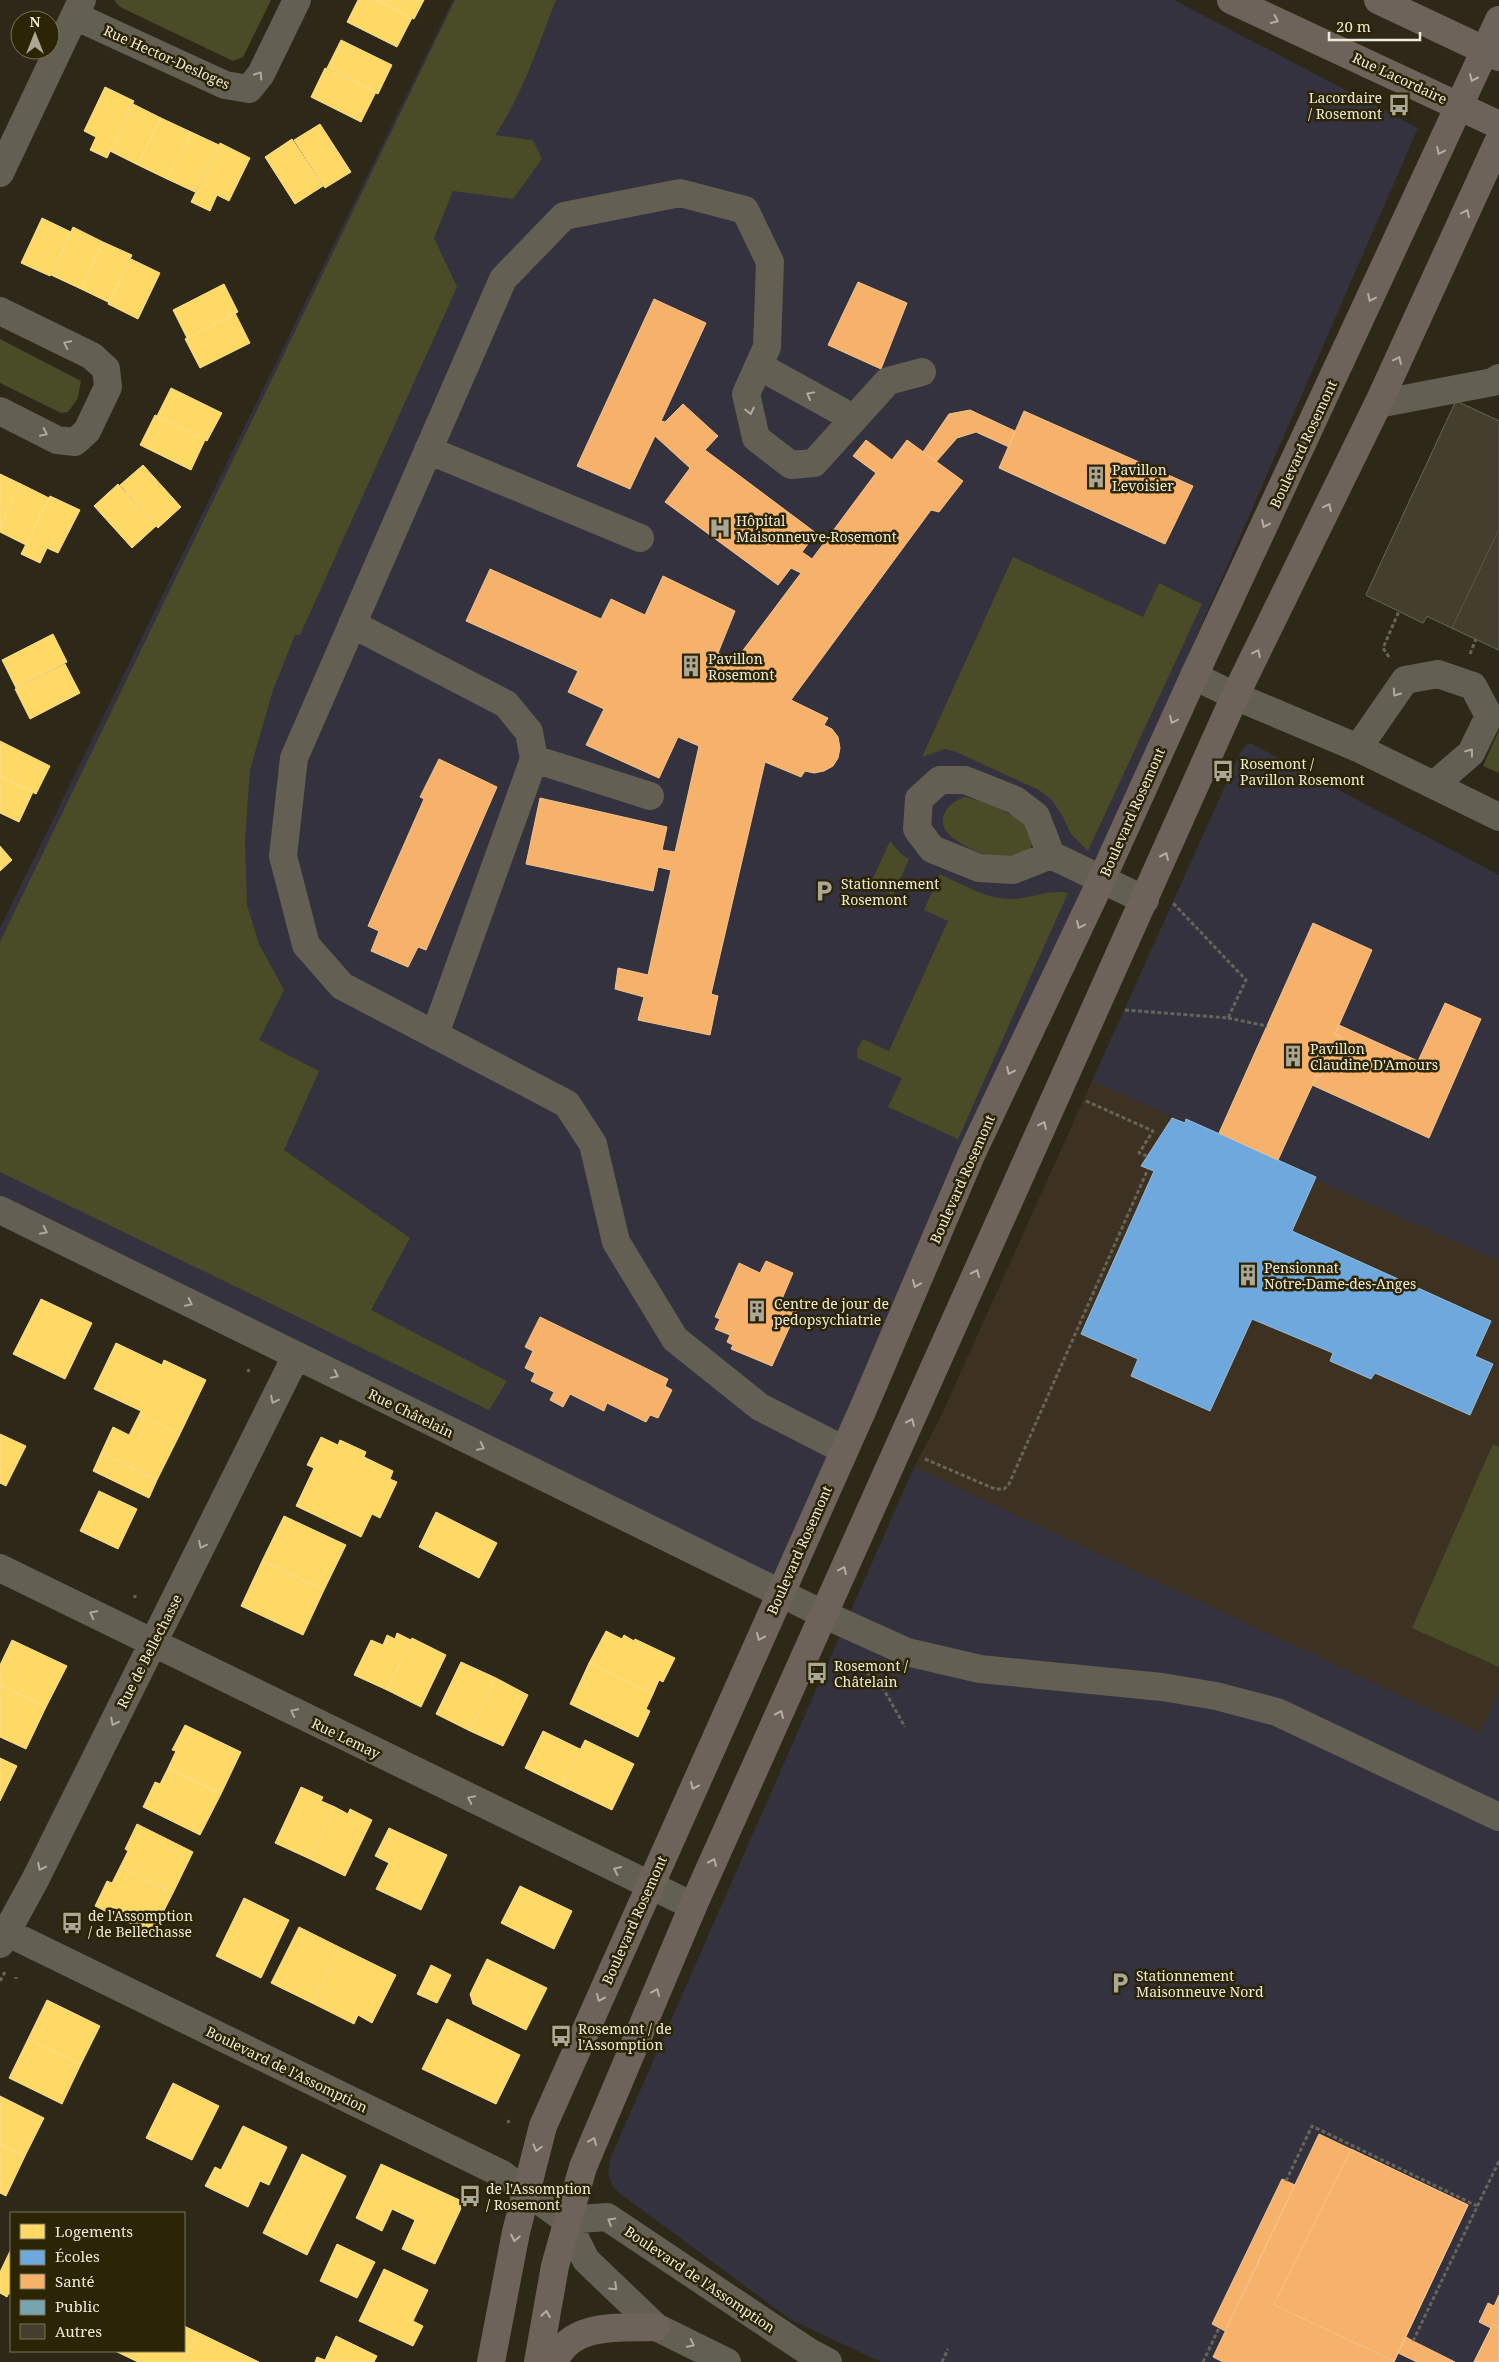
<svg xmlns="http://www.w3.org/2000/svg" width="1499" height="2362" font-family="'Noto Serif',serif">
<rect width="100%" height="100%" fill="#2d2817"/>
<!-- education -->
<path fill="#3d3222" d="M1092 1081 1499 1260V1693L1480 1733 914 1467 940 1418Z"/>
<!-- medical -->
<path fill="#34323e" d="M453 0H1174L1418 128 780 1593 0 1209V928Z
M1252 744 1499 875V1261L1092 1081 1241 751 1246 745Z
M914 1467 1480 1733 1499 1692V2362H881L791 2320 618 2192 612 2185 608 2174 610 2159Z"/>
<!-- green -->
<path fill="#494c27" d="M114 0H271L243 57 233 61 120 7Z
M455 0H556C538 45 523 95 495 135L533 140 542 159 513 199 453 191 434 238 457 287 300 635H295L273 690 250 770 245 840 247 905 259 944 284 990 259 1040 319 1071 284 1150 410 1238 371 1310 507 1381 489 1410 0 1172V942Z
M0 339 81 381 78 398 68 412 61 413 0 383Z
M1013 557 1143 617 1159 583 1202 604 1088 851 1071 834 1063 817 1052 800 1039 790 954 751 945 749 922 757Z
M1499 730V773L1483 766Z
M964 797C981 800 1018 814 1028 829 1031 833 1031 839 1032 844L1027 854C1018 855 1004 861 996 858 983 855 963 846 953 838 933 823 946 803 964 797Z
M890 841 901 854 909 859 893 895 870 885Z
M940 874C962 884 986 899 1010 899 1032 899 1046 889 1068 893L958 1139 888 1107 902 1078 857 1058V1050L863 1039 889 1051 948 921 924 910Z
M1493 1444 1499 1447V1667L1412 1628Z"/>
<!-- homes -->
<path fill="#ffd966" stroke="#fade89" d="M358 0H376L412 18 397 47 347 22Z
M376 0H424L414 19Z
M341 40 392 65 378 94 327 68Z
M325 68 376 92 361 122 311 97Z
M105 87 134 101 107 158 90 150 96 137 84 131Z
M133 104 161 118 138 165 110 151Z
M161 118 191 132 167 179 138 165Z
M320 124 351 172 325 188 294 140Z
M191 132 219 145 195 192 167 179Z
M292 139 323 186 295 204 265 157Z
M220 143 250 158 229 201 217 195 210 211 191 202Z
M42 218 71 232 50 276 21 263Z
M73 227 103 242 81 289 51 275Z
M103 242 132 255 110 303 81 289Z
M131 259 160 273 138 319 108 304Z
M224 284 238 312 187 338 173 310Z
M235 313 250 343 200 368 185 339Z
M171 388 222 413 207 441 157 416Z
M155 415 205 440 191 470 140 445Z
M143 465 181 507 158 528 120 485Z
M0 474 21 484 0 526Z
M21 484 49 498 26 545 0 532V526Z
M118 484 156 526 132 548 94 506Z
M50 496 80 510 58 553 47 548 40 563 21 554Z
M53 634 67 662 16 688 2 660Z
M65 664 80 693 30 719 15 689Z
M0 741 50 766 36 794 0 776Z
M0 776 33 792 19 822 0 813Z
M0 846 12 860 0 871Z
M41 1299 92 1323 65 1379 13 1354Z
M116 1343 162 1365 164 1360 206 1380 180 1434 139 1415 141 1411 94 1389Z
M139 1415 180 1434 157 1480 101 1453 113 1427 129 1435Z
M0 1434 26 1446 6 1486 0 1483Z
M321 1437 338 1445 340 1440 366 1452 364 1457 393 1471 390 1479 397 1482 380 1518 372 1514 361 1537 296 1506 314 1468 307 1465Z
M101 1453 157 1480 149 1498 93 1471Z
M99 1491 137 1509 118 1549 80 1531Z
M436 1512 497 1543 479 1578 419 1547Z
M284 1516 346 1545 324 1590 262 1561Z
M262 1561 324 1590 303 1635 241 1606Z
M606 1631 622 1639 624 1635 634 1641 635 1639 675 1658 663 1682 659 1680 653 1694 589 1663Z
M397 1633 411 1640 387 1690 354 1675 371 1640 383 1645 387 1635 395 1639Z
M412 1638 446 1655 421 1707 387 1690Z
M12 1640 67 1666 46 1707 0 1685V1665Z
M461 1662 496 1678 470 1731 436 1714Z
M589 1663 653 1694 646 1709 650 1711 638 1737 570 1704Z
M496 1678 528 1695 503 1746 470 1731Z
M0 1685 46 1707 26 1749 0 1737Z
M185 1725 241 1752 221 1794 168 1768 176 1751 172 1750Z
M543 1731 580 1749 562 1786 525 1768Z
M585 1740 634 1764 612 1810 562 1786Z
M0 1758 17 1766 0 1801Z
M168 1768 221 1794 200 1835 143 1807 155 1782 160 1784Z
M301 1787 323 1797 321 1801 335 1807 310 1859 275 1843Z
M335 1807 348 1814 350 1809 372 1820 345 1876 310 1859Z
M137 1824 193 1852 173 1893 120 1867 128 1851 125 1849Z
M389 1828 447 1855 421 1910 376 1889 389 1863 375 1856Z
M120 1867 173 1893 152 1934 95 1906 107 1881 112 1883Z
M520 1886 572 1911 554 1949 501 1923Z
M244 1898 289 1920 261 1978 216 1956Z
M299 1927 339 1947 312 2003 271 1983Z
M339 1947 396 1975 372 2023 358 2015 354 2024 312 2003Z
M487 1959 547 1988 526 2030 473 2004 470 1994Z
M431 1965 451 1975 437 2003 417 1994Z
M47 2000 100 2026 81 2064 28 2039Z
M447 2019 520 2055 496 2104 422 2069Z
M28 2039 81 2064 62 2104 9 2078Z
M173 2083 219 2106 192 2160 146 2138Z
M0 2096 44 2118 25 2156 0 2144Z
M243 2126 287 2147 269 2185 260 2181 248 2207 205 2186 215 2167 221 2170Z
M0 2144 25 2156 6 2196 0 2193Z
M302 2154 346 2176 307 2255 263 2233Z
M381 2164 464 2202 435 2264 402 2249 415 2220 392 2209 382 2231 356 2218Z
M337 2244 375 2262 357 2298 320 2281Z
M11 2249V2294L9 2293 7 2297 0 2293V2272Z
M384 2269 428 2290 413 2321 423 2326 413 2346 359 2321Z
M184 2326 197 2332 183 2362H138L115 2351H184Z
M197 2332 259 2362H183Z
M336 2336 377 2356 374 2362H315L317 2357 325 2360Z"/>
<!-- schools -->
<path fill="#6fa8dc" stroke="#95bcdb" d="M1172 1118 1185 1123 1186 1119 1316 1177 1292 1231 1491 1321 1475 1356 1493 1364 1470 1415 1375 1373 1371 1379 1330 1361 1333 1353 1252 1319 1210 1411 1131 1376 1138 1359 1081 1334 1154 1171 1141 1166Z"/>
<!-- health -->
<path fill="#f6b26b" stroke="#f4c38c" d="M858 282 907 303 881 369 828 345Z
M654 299 706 323 661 421 665 422 683 404 718 436 705 450 816 533 802 552 812 559 876 473 853 456 866 440 892 460 907 440 963 481 939 512 931 510 791 700 828 718 824 725 832 729 838 737 840 748 838 758 833 766 824 771 814 773 805 771 801 777 765 762 711 994 718 996 710 1035 638 1020 644 997 615 989 618 968 648 975 671 870 658 867 653 891 526 864 540 798 667 827 662 850 675 852 699 746 678 737 659 778 586 745 604 709 568 692 578 671 466 621 490 569 601 619 611 599 645 615 663 576 735 611 718 653 735 661 801 573 791 568 778 585 665 502 690 468 655 436 630 489 577 466Z
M970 410 1015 431 1009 447 976 432 957 438 936 462 923 452 949 414Z
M1024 411 1193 486 1165 544 999 468Z
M439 759 497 787 426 950 418 947 408 967 371 951 379 931 368 926 424 799 420 797Z
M1313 923 1372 950 1335 1034 1341 1037 1321 1077 1317 1075 1278 1160 1219 1133Z
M1445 1003 1481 1019 1429 1138 1312 1085 1317 1075 1321 1077 1341 1037 1335 1034 1339 1025 1418 1061Z
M766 1261 793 1273 782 1299 799 1306 772 1366 731 1349 733 1345 727 1342 730 1335 715 1329 720 1319 715 1317 739 1263 760 1273Z
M540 1317 668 1379 665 1386 672 1390 658 1418 650 1415 646 1422 607 1403 604 1411 570 1394 563 1407 550 1400 554 1392 531 1381 535 1373 525 1368 533 1351 525 1347Z
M1319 2134 1468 2205 1394 2362H1223L1213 2357Z
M1351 2149 1468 2205 1394 2361 1274 2305Z
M1282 2179 1295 2185 1225 2331 1212 2324Z
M1499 2295V2362H1474L1491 2328 1479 2322 1488 2303 1494 2306Z
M1493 2324 1499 2327V2362H1474Z
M1406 2337 1413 2341 1455 2362H1417L1398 2353Z"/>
<!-- public -->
<path fill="#76a5af" stroke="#9ababc" d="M1456 401 1499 421V529L1452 628 1427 616 1423 623 1366 595Z
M1499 529V574L1494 585 1499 587V650L1452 628Z"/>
<!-- building -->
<path fill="#443f2c" stroke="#565244" d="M1456 401 1499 421V529L1452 628 1427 616 1423 623 1366 595Z
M1499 529V650L1452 628Z"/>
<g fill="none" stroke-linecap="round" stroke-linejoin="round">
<!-- path -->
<path stroke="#676458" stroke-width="3" stroke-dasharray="4 2.5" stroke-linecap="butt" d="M1470 654 1476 639
M1389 657 1383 648 1399 611
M1125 1010 1228 1018 1246 980 1173 903
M1228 1018 1267 1026
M1086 1101 1153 1131 1139 1153 1147 1156
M247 1371 250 1370
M925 1459 995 1489H1004L1009 1484 1148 1169
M135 1595V1598
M859 1664 883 1688 905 1727
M16 1977V1979
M0 1981 5 1972
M508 2120 509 2123
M1286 2181 1312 2126 1477 2206
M1413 2341 1499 2161
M942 2362 948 2349
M1203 2362 1219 2328"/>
<!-- minor -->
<path stroke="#635f52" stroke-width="28" d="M75 16 225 85 249 89 261 74 297 0
M0 173 82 0
M0 311 92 356 106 369 108 387 87 431 75 442 57 440 0 411
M759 366 853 418
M1378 404 1493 382 1499 378
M428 450 640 538
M352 624 506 704 529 732 534 759 435 1034
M1194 676 1235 696 1358 748 1499 817
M1358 748 1405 680 1438 674 1473 686 1489 716 1471 753 1434 785
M534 759 650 796
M1051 855 1013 870 979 868 932 849 917 829 919 799 940 780H965L1015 800 1036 816 1051 855 1145 900
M0 1210 823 1614 907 1652 980 1669 1162 1687 1216 1696 1277 1712 1499 1817
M844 1450 760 1407 675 1339 616 1242 593 1144 567 1104 342 986 306 945 283 856 294 758 503 279 564 216 680 193 745 210 770 262 767 347 746 394 756 438 791 465 814 463 888 381 922 372
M0 1568 693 1906
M0 1929 502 2174 566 2220 586 2260 656 2327 727 2362
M0 1944 35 1880 296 1356
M566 2220 607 2217 809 2352 828 2362"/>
<!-- major -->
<path stroke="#6e635b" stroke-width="28" d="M1231 0 1499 125
M1378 0 1499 57
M491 2362 516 2232 543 2126 863 1409 971 1155 1101 881 1194 676 1499 20
M538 2362 555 2266 583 2167 693 1906 1235 696 1378 404 1499 140
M554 2362C571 2322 619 2328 656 2327"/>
</g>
<!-- one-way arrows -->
<defs><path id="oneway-chevron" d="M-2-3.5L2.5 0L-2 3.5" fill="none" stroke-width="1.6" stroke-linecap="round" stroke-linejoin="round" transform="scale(1.25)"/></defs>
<g stroke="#b5aea1">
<use href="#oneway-chevron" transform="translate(1275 20) rotate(25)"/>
<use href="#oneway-chevron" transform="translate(1473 78) rotate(114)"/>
<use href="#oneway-chevron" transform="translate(1440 151) rotate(115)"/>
<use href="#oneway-chevron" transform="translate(1466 213) rotate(-65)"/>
<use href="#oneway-chevron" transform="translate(1371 298) rotate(115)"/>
<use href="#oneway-chevron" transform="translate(1398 360) rotate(-65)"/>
<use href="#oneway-chevron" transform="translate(1328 507) rotate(-64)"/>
<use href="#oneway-chevron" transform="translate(1265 524) rotate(115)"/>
<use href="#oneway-chevron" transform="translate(1257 653) rotate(-64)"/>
<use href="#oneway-chevron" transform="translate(1173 720) rotate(115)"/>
<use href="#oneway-chevron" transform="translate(1165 856) rotate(-66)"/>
<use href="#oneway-chevron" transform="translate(1080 925) rotate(115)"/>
<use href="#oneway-chevron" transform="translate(1010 1071) rotate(115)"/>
<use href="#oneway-chevron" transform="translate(1043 1125) rotate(-65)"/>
<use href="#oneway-chevron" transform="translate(976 1273) rotate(-66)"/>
<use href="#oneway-chevron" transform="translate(916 1284) rotate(113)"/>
<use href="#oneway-chevron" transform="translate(911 1422) rotate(-66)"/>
<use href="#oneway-chevron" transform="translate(843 1570) rotate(-65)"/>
<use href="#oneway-chevron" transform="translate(760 1637) rotate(114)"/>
<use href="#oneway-chevron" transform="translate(780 1714) rotate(-66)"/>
<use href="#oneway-chevron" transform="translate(694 1786) rotate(114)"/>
<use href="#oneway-chevron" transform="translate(713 1862) rotate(-66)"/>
<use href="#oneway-chevron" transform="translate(656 1992) rotate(-67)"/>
<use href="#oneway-chevron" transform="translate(600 1998) rotate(114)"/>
<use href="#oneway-chevron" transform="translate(593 2141) rotate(-67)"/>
<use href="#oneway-chevron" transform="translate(537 2148) rotate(105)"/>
<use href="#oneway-chevron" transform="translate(515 2238) rotate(101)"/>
<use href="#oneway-chevron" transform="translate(546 2314) rotate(-81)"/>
</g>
<g stroke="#b0ac9d">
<use href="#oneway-chevron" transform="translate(259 75) rotate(-56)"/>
<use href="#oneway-chevron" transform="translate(67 344) rotate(-154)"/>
<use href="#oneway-chevron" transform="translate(810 395) rotate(-151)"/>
<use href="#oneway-chevron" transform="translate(750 411) rotate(77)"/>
<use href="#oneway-chevron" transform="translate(44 433) rotate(26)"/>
<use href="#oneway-chevron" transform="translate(1396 693) rotate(125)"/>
<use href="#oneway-chevron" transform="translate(1470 752) rotate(-53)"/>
<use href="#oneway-chevron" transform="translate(44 1231) rotate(26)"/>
<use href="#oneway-chevron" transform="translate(189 1303) rotate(26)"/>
<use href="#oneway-chevron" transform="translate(335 1375) rotate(26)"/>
<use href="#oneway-chevron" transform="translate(274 1400) rotate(116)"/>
<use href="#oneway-chevron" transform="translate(481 1447) rotate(26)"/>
<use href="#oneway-chevron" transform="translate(202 1545) rotate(116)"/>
<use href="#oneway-chevron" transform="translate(93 1614) rotate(-154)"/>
<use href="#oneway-chevron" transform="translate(294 1712) rotate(-154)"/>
<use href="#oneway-chevron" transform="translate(114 1722) rotate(117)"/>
<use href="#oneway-chevron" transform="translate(471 1799) rotate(-154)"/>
<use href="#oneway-chevron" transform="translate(41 1867) rotate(117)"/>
<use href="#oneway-chevron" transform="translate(617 1870) rotate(-155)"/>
<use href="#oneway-chevron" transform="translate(611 2221) rotate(-150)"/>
<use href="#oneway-chevron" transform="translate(614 2287) rotate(44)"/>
<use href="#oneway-chevron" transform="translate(691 2344) rotate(26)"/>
</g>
<!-- icons -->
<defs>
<g id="bus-bare" transform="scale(1.725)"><path d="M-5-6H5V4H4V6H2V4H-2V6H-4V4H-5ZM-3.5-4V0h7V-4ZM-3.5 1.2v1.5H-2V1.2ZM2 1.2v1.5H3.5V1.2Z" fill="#aba796" stroke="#2b2405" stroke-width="2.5" paint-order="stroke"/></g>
<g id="building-bare" transform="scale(1.725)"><path d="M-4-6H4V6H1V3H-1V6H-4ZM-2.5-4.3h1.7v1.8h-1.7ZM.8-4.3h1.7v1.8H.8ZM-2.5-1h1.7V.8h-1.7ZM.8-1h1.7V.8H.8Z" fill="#aba796" stroke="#2b2405" stroke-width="2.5" paint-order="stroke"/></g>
<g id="hospital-bare" transform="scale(1.725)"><path d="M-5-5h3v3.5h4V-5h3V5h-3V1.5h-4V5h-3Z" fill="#aba796" stroke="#2b2405" stroke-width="2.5" paint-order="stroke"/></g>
<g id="parking-bare" transform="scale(1.725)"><path d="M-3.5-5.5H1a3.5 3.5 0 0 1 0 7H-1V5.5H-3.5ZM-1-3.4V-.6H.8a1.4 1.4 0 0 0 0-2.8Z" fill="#aba796" stroke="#2b2405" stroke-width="2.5" paint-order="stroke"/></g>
</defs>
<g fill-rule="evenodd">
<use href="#bus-bare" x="1399" y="105"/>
<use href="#building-bare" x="1096" y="477"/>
<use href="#hospital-bare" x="720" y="528"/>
<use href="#building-bare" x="691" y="666"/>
<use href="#bus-bare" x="1223" y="771"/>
<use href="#parking-bare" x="824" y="891"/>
<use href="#building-bare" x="1293" y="1056"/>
<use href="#building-bare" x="1248" y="1275"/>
<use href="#building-bare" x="757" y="1311"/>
<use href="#bus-bare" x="817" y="1673"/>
<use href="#bus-bare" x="72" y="1923"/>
<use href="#parking-bare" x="1120" y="1983"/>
<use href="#bus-bare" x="561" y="2036"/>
<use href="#bus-bare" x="470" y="2196"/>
</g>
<g text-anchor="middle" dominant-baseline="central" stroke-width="5" stroke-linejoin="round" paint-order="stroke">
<!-- street labels -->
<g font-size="14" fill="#efebda" stroke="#2b2405">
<text transform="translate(167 57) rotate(24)">Rue Hector-Desloges</text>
<text transform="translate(1400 78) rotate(25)">Rue Lacordaire</text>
<text transform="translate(1303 444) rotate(-65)">Boulevard Rosemont</text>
<text transform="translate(1132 812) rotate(-66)">Boulevard Rosemont</text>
<text transform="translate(962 1179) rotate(-66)">Boulevard Rosemont</text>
<text transform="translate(411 1413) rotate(26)">Rue Châtelain</text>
<text transform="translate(799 1550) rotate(-66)">Boulevard Rosemont</text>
<text transform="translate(149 1651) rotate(-63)">Rue de Bellechasse</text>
<text transform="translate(346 1738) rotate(26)">Rue Lemay</text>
<text transform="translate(634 1920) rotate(-66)">Boulevard Rosemont</text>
<text transform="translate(287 2069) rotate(26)">Boulevard de l'Assomption</text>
<text transform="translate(700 2279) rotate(34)">Boulevard de l'Assomption</text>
</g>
<!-- poi labels -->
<g font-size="14" fill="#efebda" stroke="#2b2405" text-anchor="start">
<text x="1382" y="97" text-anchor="end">Lacordaire<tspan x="1382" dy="16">/ Rosemont</tspan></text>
<text x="1112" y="469">Pavillon<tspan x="1112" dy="16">Levoisier</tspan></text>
<text x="736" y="520">Hôpital<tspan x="736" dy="16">Maisonneuve-Rosemont</tspan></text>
<text x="708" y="658">Pavillon<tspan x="708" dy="16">Rosemont</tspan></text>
<text x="1240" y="763">Rosemont /<tspan x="1240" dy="16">Pavillon Rosemont</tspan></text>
<text x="841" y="883">Stationnement<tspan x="841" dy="16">Rosemont</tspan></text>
<text x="1310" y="1048">Pavillon<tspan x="1310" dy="16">Claudine D'Amours</tspan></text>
<text x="1264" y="1267">Pensionnat<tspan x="1264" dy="16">Notre-Dame-des-Anges</tspan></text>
<text x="774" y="1303">Centre de jour de<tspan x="774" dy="16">pedopsychiatrie</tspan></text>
<text x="834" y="1665">Rosemont /<tspan x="834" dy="16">Châtelain</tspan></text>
<text x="88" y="1915">de l'Assomption<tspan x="88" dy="16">/ de Bellechasse</tspan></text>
<text x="1136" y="1975">Stationnement<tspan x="1136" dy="16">Maisonneuve Nord</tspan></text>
<text x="578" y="2028">Rosemont / de<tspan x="578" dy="16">l'Assomption</tspan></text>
<text x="486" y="2188">de l'Assomption<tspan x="486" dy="16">/ Rosemont</tspan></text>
</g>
</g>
<!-- legend -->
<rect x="10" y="2212" width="175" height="140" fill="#2b2405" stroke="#79745a"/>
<rect x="20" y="2224" width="25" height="15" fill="#ffd966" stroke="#79745a"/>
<text x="55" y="2237" font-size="15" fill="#efebda">Logements</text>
<rect x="20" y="2250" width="25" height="15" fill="#6fa8dc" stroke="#79745a"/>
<text x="55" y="2262" font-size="15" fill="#efebda">Écoles</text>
<rect x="20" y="2274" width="25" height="15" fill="#f6b26b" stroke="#79745a"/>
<text x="55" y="2287" font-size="15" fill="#efebda">Santé</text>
<rect x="20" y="2300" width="25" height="15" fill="#76a5af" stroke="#79745a"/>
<text x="55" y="2312" font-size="15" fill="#efebda">Public</text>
<rect x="20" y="2324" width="25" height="15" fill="#443f2c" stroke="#79745a"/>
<text x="55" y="2337" font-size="15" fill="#efebda">Autres</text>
<!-- north arrow -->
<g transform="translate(35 35)"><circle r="24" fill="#2b2405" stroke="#79745a"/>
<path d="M0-4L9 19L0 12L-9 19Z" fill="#aba796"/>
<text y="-8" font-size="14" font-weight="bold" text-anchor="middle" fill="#efebda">N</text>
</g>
<!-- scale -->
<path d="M1329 32v8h91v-8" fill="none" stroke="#efebda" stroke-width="2.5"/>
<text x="1336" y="32" font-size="15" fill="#efebda" stroke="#2b2405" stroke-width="4" paint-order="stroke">20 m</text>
</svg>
